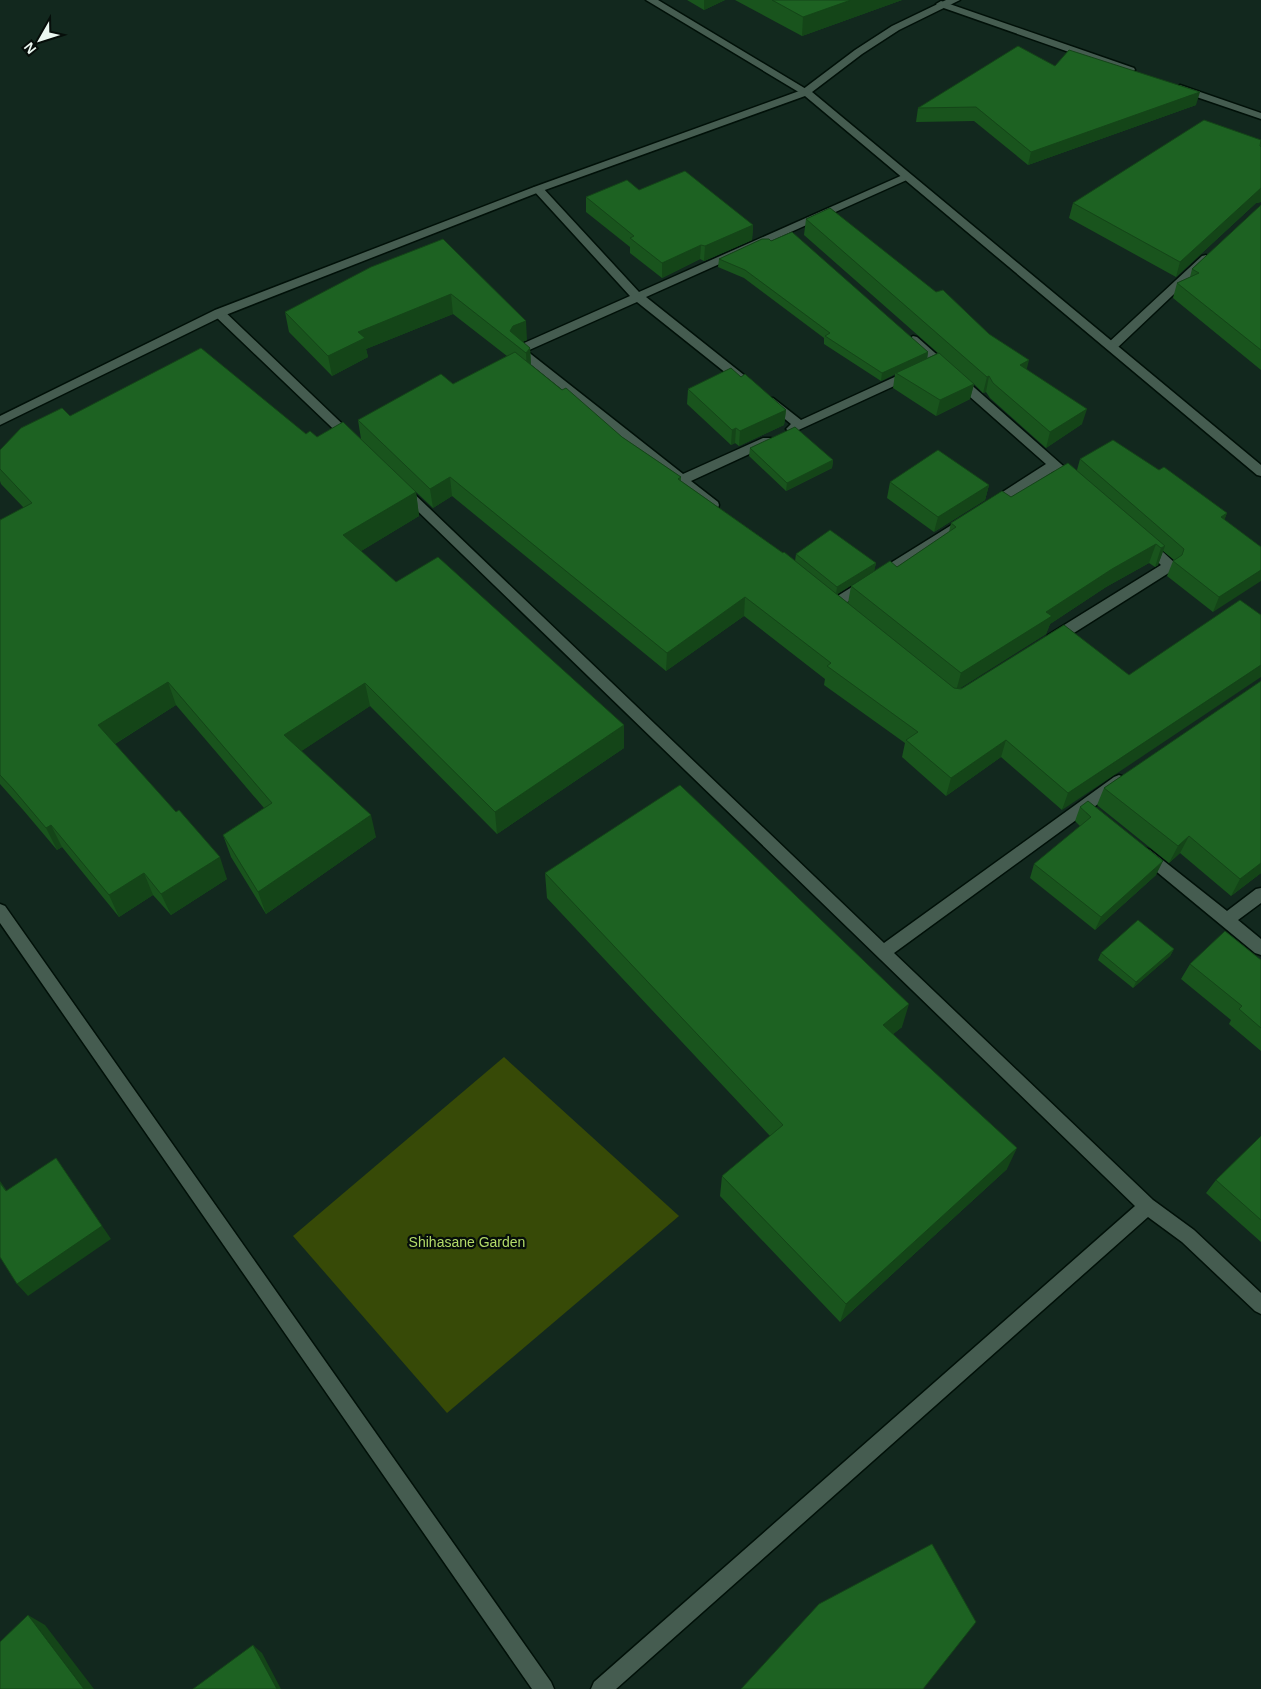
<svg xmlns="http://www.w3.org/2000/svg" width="1261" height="1689" font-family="Helvetica,sans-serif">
<rect width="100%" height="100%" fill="#12281e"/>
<!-- green -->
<path fill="#374a07" d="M504 1057 679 1216 447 1413 293 1236Z"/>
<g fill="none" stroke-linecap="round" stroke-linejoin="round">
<!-- street casing -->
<g stroke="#001008" stroke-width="3">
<path id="street" d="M646 0H658L811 92 810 94H802Z
M941 1 1134 68 1135 70 1130 73 1126 72 938 6 936 4Z
M1180 85 1261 113V119L1176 90 1175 88Z
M905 174 909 175 910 177 909 179 646 297 749 379 751 382 749 385H741L637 302 527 351 683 474 763 438H771L773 441 771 444 691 481 718 502 719 505 718 508H708L513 350 515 347 630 296 534 191 533 189 534 187H542L639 292Z
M1206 255 1212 258 1210 260 1116 349H1108L1106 346 1108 343 1202 256Z
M219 309 223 310 356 437 358 440 356 443H348L215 316 213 313Z
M913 336 917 337 1078 479 1080 482 1078 485H1070L1054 471 997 508H987L986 505 987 502 1046 464 909 343 907 340Z
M912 369 916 370 918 373 916 376 792 433 786 429 791 424 763 401 765 398H773L801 420Z
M402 485 406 486 884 943 1114 777 1119 775 1124 777 1126 781 1124 785 894 953 1153 1200 1194 1230 1261 1293V1314L1255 1311 1182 1242 1148 1217 616 1689H591L594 1682 1135 1206 398 492 396 489Z
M966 516 971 518 972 521 971 524 841 606H831L829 603 831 600Z
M1146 539 1151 541 1175 563 1177 566 1175 569 1058 643H1048L1046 639 1048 635 1161 565 1139 544 1141 541Z
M1145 848 1150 850 1227 911 1256 889 1261 888V903L1238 920 1261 939V955L1255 953 1140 858 1137 854 1140 850Z
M0 904 5 906 551 1682 554 1689H532L0 923Z"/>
</g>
<!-- secondary casing -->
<g stroke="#001008" stroke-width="3">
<path id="secondary" d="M946 0H960L899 30 862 54 812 92 1261 465V476L1257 475 805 96 542 191 223 316 0 425V416L215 310 534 187 802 90 855 50 892 26Z"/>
</g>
<!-- street -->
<use href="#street" fill="#455c50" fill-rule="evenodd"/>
<!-- secondary -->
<use href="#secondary" fill="#455c50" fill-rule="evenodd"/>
</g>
<!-- wall -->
<path fill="#19541d" d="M687 0H725L704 10Z
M735 0H902L802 36Z
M1055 66 1196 105 1028 165 974 121 916 122 918 108Z
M1261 140V202L1256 203 1176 277 1069 218 1073 203Z
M639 190 753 225 752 240 704 261 700 259 662 278 630 253V247L586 212V197Z
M1261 205V370L1173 298 1177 283 1190 277 1192 269Z
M806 219 989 334 1026 369 1082 424 1046 448 990 398 986 392 983 393 974 384 970 399 936 416 893 388 895 374 881 381 824 344V338L744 278 718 267 719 259 771 241 928 352 927 358 938 353 804 235Z
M443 239 527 340 522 342 530 348 531 365 622 437 681 477V481L783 553 795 561 796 554 876 563 874 571 837 594 848 603 851 586 897 567 949 532 951 523 1011 497 1077 470 1080 459 1159 470 1227 513 1224 520 1261 547 1213 612 1167 576 1173 561 1174 560 1163 551 1158 565 1155 567 1149 563 1106 587 1050 624 1046 634 960 688 1129 675 1062 810 1001 757 946 796 902 757 905 743 824 685 825 679 744 616 666 671 452 496 433 508 416 492 419 516 361 551 396 582 624 725V748L497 834 370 706 301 751 376 837 266 914 231 857 223 835 264 808 176 705 115 744 227 879 171 915 153 895 119 917 62 847 57 850 24 811 0 784V520L24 508 1 484 0 481V450L70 416 306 434 317 437 361 439 358 420 453 384 507 356 453 314 366 349 368 357 332 376 289 332 285 312Z
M741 377 786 410 784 425 739 446 735 443 731 445 687 404 688 389Z
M750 448 833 460 832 468 786 491 749 456Z
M890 482 989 485 985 500 934 532 887 498Z
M1261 681V873L1231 896 1180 853 1169 863 1097 805 1104 788Z
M1080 807 1156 875 1095 930 1030 878 1034 864 1080 826 1075 821Z
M545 873 902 1027 893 1034 1007 1169 840 1322 720 1196 722 1176 770 1136 547 898Z
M1174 949 1170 956 1133 988 1098 960 1101 953Z
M1261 960V1051L1229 1024 1231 1020 1181 979 1190 964Z
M1261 1136V1242L1206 1193 1216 1180Z"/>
<!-- shaded-wall -->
<path fill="#144518" d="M704 0H725L704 10Z
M851 0H902L802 36 803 17Z
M1200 92 1196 105 1028 165 1031 152Z
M1261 188V202L1256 203 1176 277 1180 262Z
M753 225 752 240 704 261 705 246Z
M701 245 700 259 662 278V263Z
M451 294 453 314 366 349 368 357 332 376 328 356 358 332Z
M526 321 527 340 515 345 510 331 513 326Z
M530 348 531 367 527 372 526 353Z
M928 352 927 360 896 373 895 374 881 381 882 373Z
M1029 360 1025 376 1020 365Z
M989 376 986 392 983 393 987 377Z
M974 384 970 399 936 416 940 400Z
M1087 409 1082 424 1046 448 1050 432Z
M786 410 784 425 739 446 740 431Z
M736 428 735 443 731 445 732 430Z
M833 460 832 468 786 491 787 483Z
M450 477 452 496 433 508 430 489Z
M989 485 985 500 934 532 938 517Z
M416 492 419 516 348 559 343 535Z
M1227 513 1221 528V517Z
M1156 544 1149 563 1106 587 1050 624 1046 634 956 691 961 673 1046 612 1112 569Z
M1165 546 1158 565 1155 567 1161 548Z
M876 563 874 571 836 595 837 587Z
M1261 570V581L1213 612 1219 597Z
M745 597 744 616 666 671 667 653Z
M1261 665V677L1062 810 1068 793Z
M168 682 176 705 108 748 98 725Z
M365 683 370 706 291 758 284 735Z
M624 725V748L497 834 495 812Z
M1006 740 1001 757 946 796 951 778Z
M371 815 376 837 266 914 258 892Z
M51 825 62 847 57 850 46 828Z
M1189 836 1180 853 1169 863 1178 846Z
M220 857 227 879 171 915 161 894Z
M1163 861 1156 875 1095 930 1101 917Z
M1261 863V873L1231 896 1240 879Z
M144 873 153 895 119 917 109 895Z
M1174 949 1170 956 1133 988 1136 982Z
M909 1004 902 1027 877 1047 883 1025Z
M1017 1148 1007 1169 840 1322 846 1304Z
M56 1158 111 1239 28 1296 17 1284Z
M0 1181 17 1205 6 1191 0 1183Z
M28 1615 45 1625 94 1689H84Z
M253 1645 262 1653 281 1689H277Z"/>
<!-- building -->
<path fill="#1d6222" stroke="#144518" d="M772 0H851L803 17Z
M1018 46 1055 66 1069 50 1200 92 1031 152 976 107 918 108Z
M1204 120 1261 140 1260 146 1261 147V188L1180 262 1073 203Z
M685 171 753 225 705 246 701 245 662 263 630 238 634 236 586 197 627 180 639 190Z
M1261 205V350L1177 283 1199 273 1192 269Z
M830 208 936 292 943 290 989 334 1029 360 1020 365 1087 409 1050 432 993 383 989 376 987 377 806 219Z
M792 232 928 352 882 373 825 336 830 333 745 270 719 259 762 239H769L771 241Z
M443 239 526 321 513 326 510 331 530 348 526 353 451 294 358 332 365 338 328 356 285 312 371 267Z
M201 348 306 434 310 431 317 437 343 422 416 492 343 535 396 582 438 557 624 725 495 812 365 683 284 735 371 815 258 892 223 835 272 803 168 682 98 725 176 812 179 810 220 857 161 894 144 873 109 895 51 825 46 828 13 789 0 775V520L32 503 0 469V450L21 428 62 408 70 416Z
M515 352 562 390 566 388 622 437 681 477 678 479 783 553 784 552 954 688 961 689 1064 625 1129 675 1240 600 1261 615V665L1068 793 1006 740 951 778 906 740 918 732 827 666 831 663 745 597 667 653 450 477 430 489 358 420 441 374 453 384Z
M939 353 974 384 940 400 896 373Z
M731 368 741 377 745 374 786 410 740 431 736 428 732 430 688 389Z
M795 427 833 460 787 483 750 448Z
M1113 440 1159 470 1164 467 1227 513 1221 517 1261 547V570L1219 597 1173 561 1182 555 1184 549 1080 459Z
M938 450 989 485 938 517 890 482Z
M1068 463 1165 546 1161 548 1156 544 1112 569 1046 612 1052 616 961 673 851 586 890 561 897 567 956 527 951 523 1002 491 1011 497Z
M830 530 876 563 837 587 796 554Z
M1261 681V863L1240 879 1189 836 1178 846 1104 788Z
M680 785 909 1004 883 1025 1017 1148 846 1304 722 1176 783 1125 545 873Z
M1088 801 1163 861 1101 917 1034 864 1091 817 1080 807Z
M1138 920 1174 949 1136 982 1101 953Z
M1225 931 1261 960V1028L1239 1009 1242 1006 1190 964Z
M1261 1136V1220L1216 1180Z
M56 1158 102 1226 17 1284 0 1257V1183L6 1191Z
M932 1544 976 1622 923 1689H741L819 1604Z
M28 1615 84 1689H0V1642Z
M253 1645 277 1689H193Z"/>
<g text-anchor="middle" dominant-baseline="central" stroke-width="4.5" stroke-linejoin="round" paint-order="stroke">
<!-- park labels -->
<g font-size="14" fill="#b3db69" stroke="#060e0a">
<text x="467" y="1242">Shihasane Garden</text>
</g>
</g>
<!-- north arrow -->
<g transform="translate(40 40) rotate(231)" stroke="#060e0a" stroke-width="4" paint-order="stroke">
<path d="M0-4L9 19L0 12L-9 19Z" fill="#ebf8f1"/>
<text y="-8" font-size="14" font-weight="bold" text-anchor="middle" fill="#ebf8f1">N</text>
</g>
</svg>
